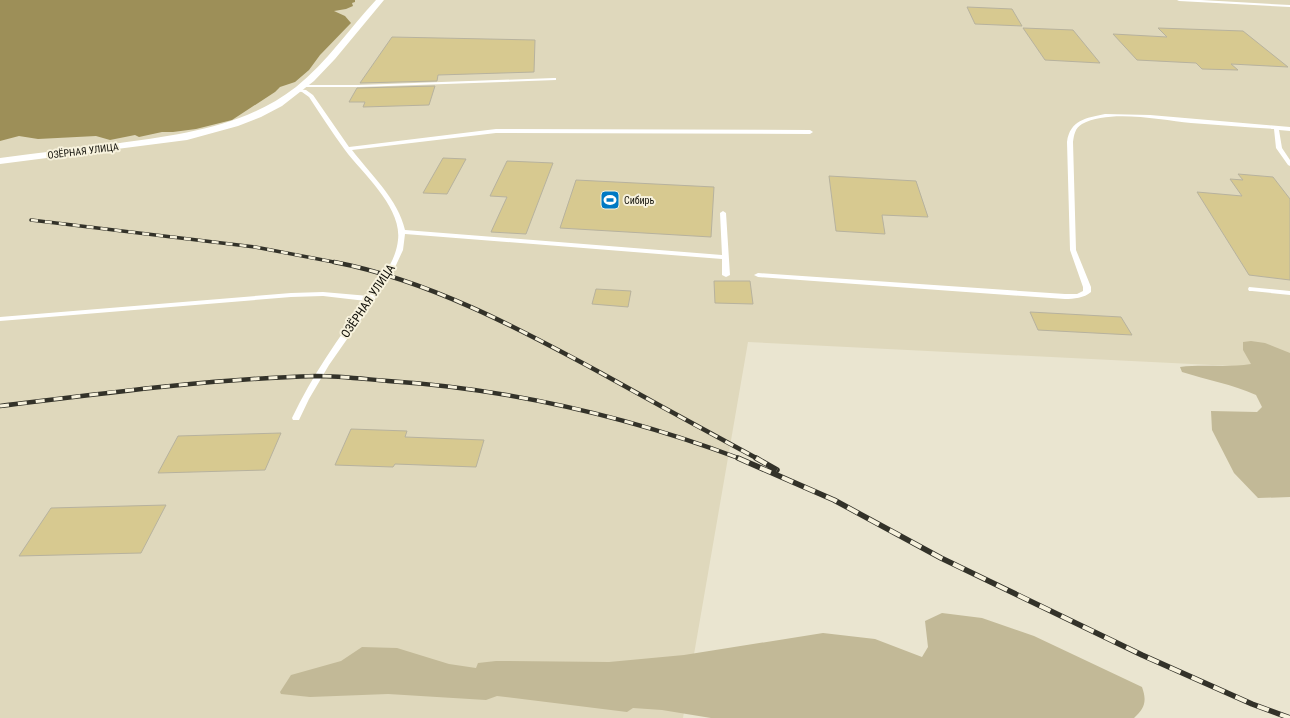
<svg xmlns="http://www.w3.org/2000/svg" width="1290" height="718" font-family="'Roboto Condensed',sans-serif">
<rect width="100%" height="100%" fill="#eae5d0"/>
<!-- built -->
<path fill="#dfd8bc" d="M0 0H1290V369L748 342 683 718H0Z"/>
<!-- green -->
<path fill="#c2b997" d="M1251 341 1265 343 1290 353V497L1258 498 1234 473 1212 430 1211 411 1257 412 1262 407 1256 395C1232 384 1207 380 1182 372L1180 367C1204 364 1227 368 1251 364L1243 350V342Z
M942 613 982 618 1034 636 1142 687C1147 701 1145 708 1134 718H711L662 710 633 708 627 712 497 696 486 700 388 694 310 697 281 694 280 692 291 675 341 661 362 647 397 648 449 664 476 668 478 663 496 661 609 662 684 655 823 633 875 639 922 657 928 647 925 621Z"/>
<!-- water -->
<path fill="#9d8f58" d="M0 0H355V2L352 3 353 6 346 9 334 11 345 16 351 23 320 55 309 70 295 82 280 87 275 92 232 120 196 129 173 132H162L139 137 135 135 110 140 96 136 38 139 19 136 0 141Z"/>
<!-- building -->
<path fill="#d7c990" stroke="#b7b29e" d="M967 7 1012 9 1022 26 975 24Z
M1023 28 1073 30 1100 63 1045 60Z
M1158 28 1243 31 1288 67 1231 64 1238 70 1202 69 1196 63 1137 60 1113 34 1167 37Z
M392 37 535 40 534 72 438 75 437 81 360 83Z
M435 86 429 105 363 107 365 102H349L357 88Z
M443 158 466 159 447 194 423 193Z
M507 161 553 163 526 234 491 232 507 197 490 196Z
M1238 174 1273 177 1290 199V280L1249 275 1197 192 1242 196 1230 179 1243 180Z
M829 176 916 181 928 217 882 215 885 234 836 231Z
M576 180 714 187 711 237 560 228Z
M714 281H750L753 304 715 303Z
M596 289 631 291 628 307 592 304Z
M1030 312 1121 317 1132 335 1038 330Z
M351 429 407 431 405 437 484 440 476 467 395 464 393 467 335 465Z
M281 433 265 470 158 473 178 436Z
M166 505 141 553 19 556 51 508Z"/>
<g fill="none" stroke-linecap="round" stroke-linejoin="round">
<!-- lane -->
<path fill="#fff" fill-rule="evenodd" d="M1177 0H1201L1290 5V7L1179 1Z
M554 78H556V80L359 87H303L301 86 303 85H359Z
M296 89 306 90 313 95 349 147 496 129 810 130 813 132 810 134 496 133 352 150C371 175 398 199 405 230L722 255 720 213 723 211 726 213 730 275 726 277 722 275V259L405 234 403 250 391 276 329 365 309 399 299 420H293L292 418C312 376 338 338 366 301L323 296 291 297 0 321V317L291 293 323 292 369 296C381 280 396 261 398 240 402 207 363 174 345 150 333 134 321 115 309 97L302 92 296 91Z
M1105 114 1150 115 1290 127V131L1279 130 1282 148 1290 160V166L1288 165 1276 148 1274 129C1246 127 1219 125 1191 123 1161 120 1110 109 1082 124 1075 128 1074 135 1073 142L1076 250 1091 287V292C1084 298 1074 299 1065 299L758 277 754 275 758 273 1065 294H1077L1083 291V287L1070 250 1067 142C1070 120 1086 118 1105 114Z
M1249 287 1290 291V295L1252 291H1249L1248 289Z"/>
<!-- street -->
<path fill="#fff" fill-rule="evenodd" d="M376 0H384L335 59 314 81 282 106 261 117 238 126 187 140 0 164V158C38 153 76 148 114 144 178 135 243 128 296 87 327 62 349 29 376 0Z"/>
<!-- rail-far2 casing -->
<g stroke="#333229" stroke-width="3.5">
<path id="rail-far2" d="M31 220 255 247 339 263"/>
</g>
<!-- rail-far1 casing -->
<g stroke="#333229" stroke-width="4.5">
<path id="rail-far1" d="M334 262C428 280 518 328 601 373 653 402 706 431 758 459
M0 406C105 393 210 379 316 376 340 376 364 379 388 381 509 389 627 416 741 459"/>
</g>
<!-- rail casing -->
<g stroke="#333229" stroke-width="5.5">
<path id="rail" d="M738 458 834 500 941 558 1142 655 1252 704 1290 718
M756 458 777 470"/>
</g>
<!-- rail-far2 -->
<use href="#rail-far2" stroke="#f7f2dd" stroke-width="2.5" stroke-dasharray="7" stroke-linecap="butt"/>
<!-- rail-far1 -->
<use href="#rail-far1" stroke="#f7f2dd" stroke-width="3" stroke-dasharray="9" stroke-linecap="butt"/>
<!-- rail -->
<use href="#rail" stroke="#f7f2dd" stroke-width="4" stroke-dasharray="12" stroke-linecap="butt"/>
</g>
<!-- icons -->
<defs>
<g id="stadium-square" transform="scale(1)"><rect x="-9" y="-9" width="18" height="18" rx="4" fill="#0079c3" stroke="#f7f2dd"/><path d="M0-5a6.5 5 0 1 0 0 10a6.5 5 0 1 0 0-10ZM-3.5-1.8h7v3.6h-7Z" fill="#fff"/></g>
</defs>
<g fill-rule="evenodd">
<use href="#stadium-square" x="610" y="200"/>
</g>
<g text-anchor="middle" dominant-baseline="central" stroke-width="4" stroke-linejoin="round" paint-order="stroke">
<!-- far-street labels -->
<g font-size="10" fill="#13120b" stroke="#f7f2dd">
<text transform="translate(83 151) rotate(-7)">ОЗЁРНАЯ УЛИЦА</text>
</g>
<!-- far-poi labels -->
<g font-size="10" fill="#13120b" stroke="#f7f2dd" text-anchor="start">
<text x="624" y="200">Сибирь</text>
</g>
<!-- street labels -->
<g font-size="12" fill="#13120b" stroke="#f7f2dd">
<text transform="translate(368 301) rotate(-56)">ОЗЁРНАЯ УЛИЦА</text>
</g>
</g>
</svg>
